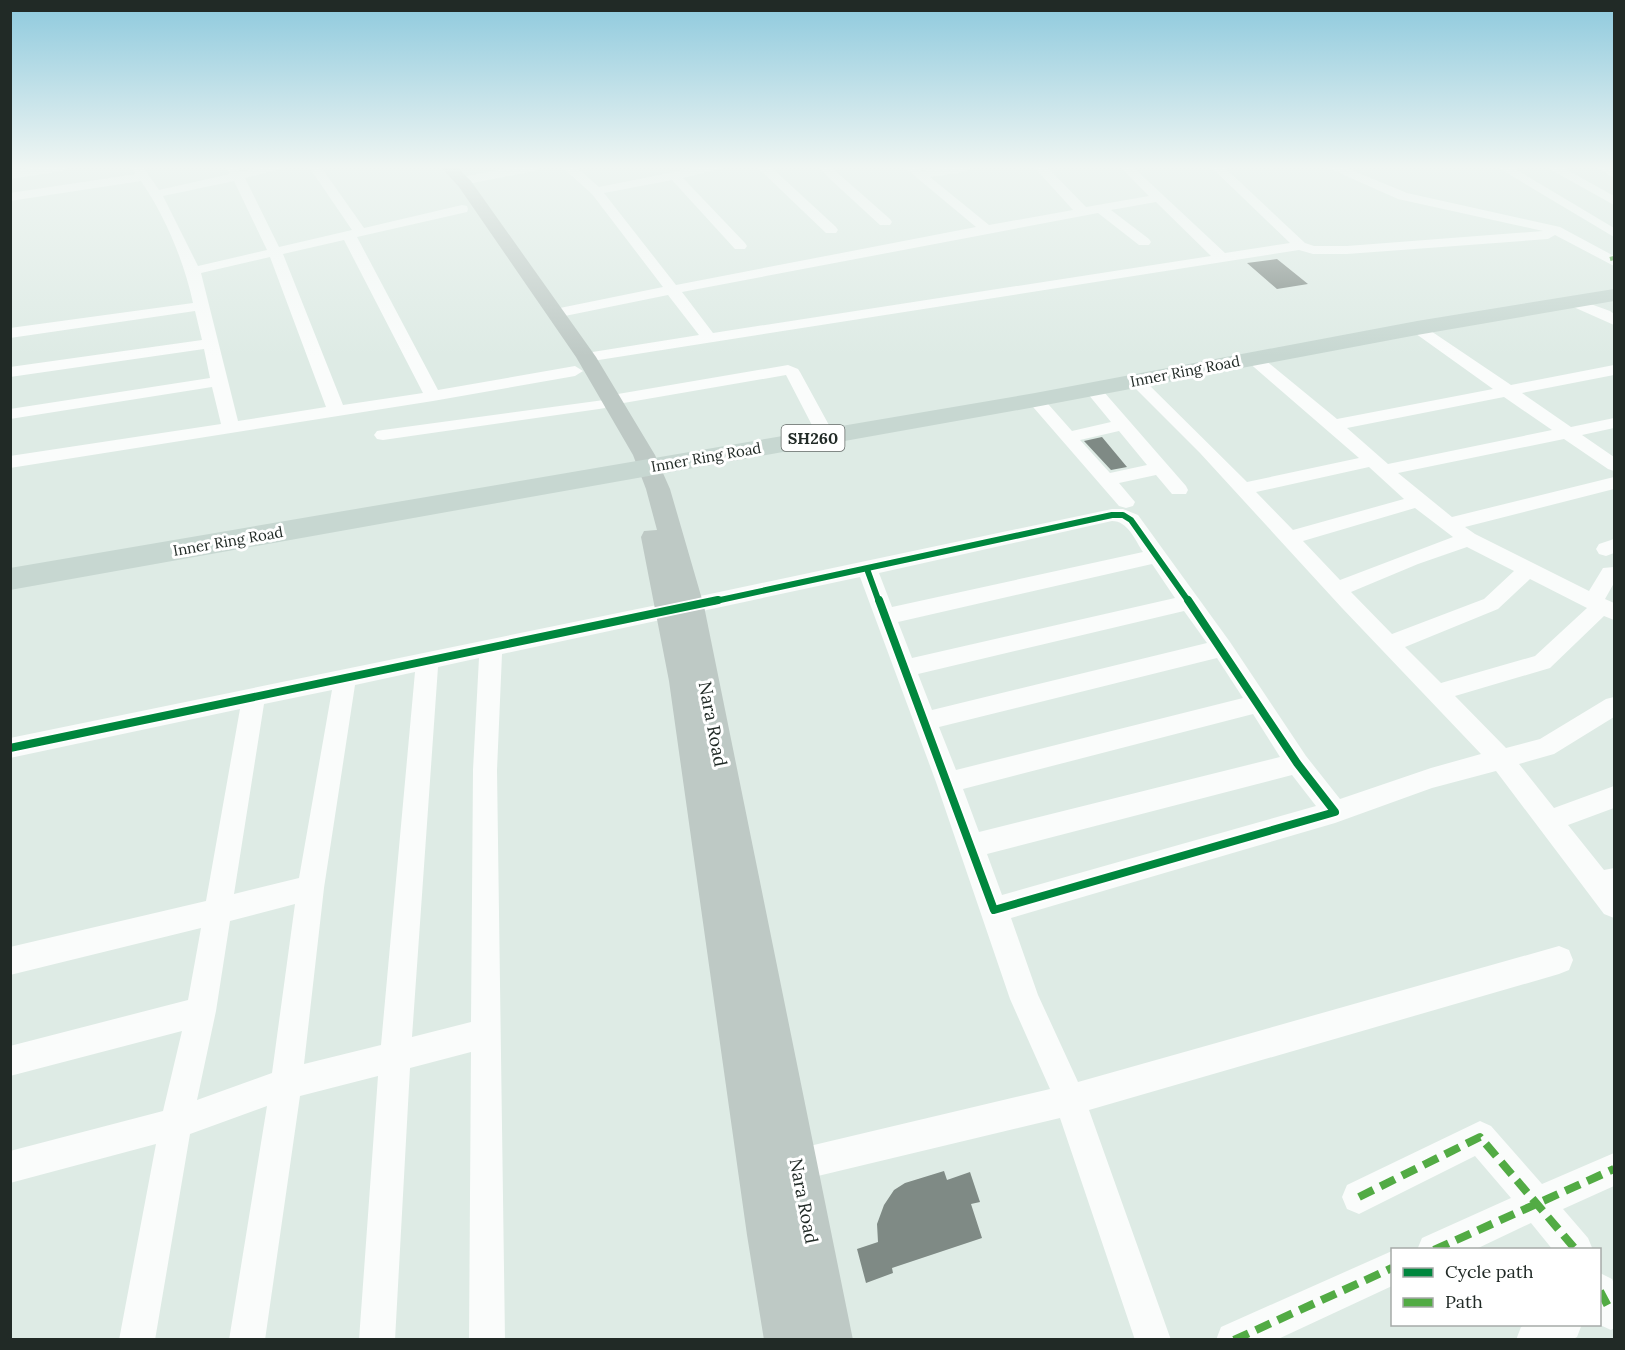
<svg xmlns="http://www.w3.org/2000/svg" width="1625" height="1350" font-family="Lora,serif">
<rect width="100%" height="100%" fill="#deebe5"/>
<!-- building -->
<path fill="#7f8a85" d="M1277 259 1308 284 1277 289 1247 263Z
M1102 437 1127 467 1111 470 1084 441Z
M944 1171 947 1180 970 1172 980 1202 971 1204 982 1238 892 1268 893 1273 866 1283 857 1249 878 1242 877 1224 884 1205 894 1190 905 1183Z"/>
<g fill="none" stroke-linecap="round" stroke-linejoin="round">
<!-- minor -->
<path fill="#fafcfb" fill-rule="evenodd" d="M36 167H69L63 171 10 179V171Z
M131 167H143L159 190 230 174 225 167H237L241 172 262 167H287L245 178 279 247 352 230 309 167H321L364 228 462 205 467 206 468 209 467 212 357 237 438 390 575 366 583 371 575 376 433 401 10 468V456L221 424 212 387 10 419V409L210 378 204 349 10 377V367L202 340 195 311 10 338V328L193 303C184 261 165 216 141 181L10 201V193L136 174ZM234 181 267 250 198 266 163 196ZM344 240 423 393 343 405 283 254ZM270 257 326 407 238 421 201 273Z
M514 167H541L535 171 462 185 456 181 462 177Z
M562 167H576L599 187 699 167H726L683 178 745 243 747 246 745 249H735L672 180 604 193 676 285 976 227 904 167H918L922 171 945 167H972L966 172 930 177 989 225 1073 210 1034 167H1047L1086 207 1149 196 1120 167H1133L1225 253 1290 243 1211 167H1224L1305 243 1314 246H1347L1543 231 1398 199 1326 167H1344L1407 193 1560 227 1614 256V266L1555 235 1548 239 1347 254H1313L1299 250 586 362 580 360 578 357 580 354 699 335 668 295 555 318 550 316 547 313 550 310 663 287 592 194ZM1156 202 1211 256 713 333 682 292 1098 213 1139 245H1149L1151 242 1149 239 1111 210Z
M757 167H771L836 227 838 230 836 233H826Z
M817 167H831L890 219 892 222 890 225H880Z
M1497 167H1512L1614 228V237Z
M1546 167H1562L1614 196V205Z
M1596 167 1614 169V178Z
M1574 298 1610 311 1614 314V325L1569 305 1567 302Z
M1417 323 1422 325 1511 385 1614 365V375L1522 393 1571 427 1614 418V428L1582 435 1614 457V471L1608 469 1564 439 1398 473 1452 517 1614 477V489L1465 527 1475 534 1589 591 1603 568 1614 567V583L1605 599 1614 603V620L1604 616 1550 668 1455 696 1506 748 1540 739 1606 699 1614 697V717L1554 754 1519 764 1554 808 1614 786V808L1568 825 1604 870 1614 868V918L1604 914 1496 771 1432 788 1335 823 1011 918 1038 995 1078 1082 1559 946 1569 950 1573 960 1569 970 1559 974 1089 1110 1171 1340H1135L1060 1118 797 1181 786 1176 781 1165 786 1154 797 1149 1050 1089 1010 999 936 782 860 577 502 654 497 770 505 1340H469L471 1052 410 1068 395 1340H359L378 1076 300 1096 265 1340H229L267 1106 190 1134 155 1340H119L156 1144 10 1183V1151L163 1111 182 1031 10 1076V1046L188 1000 201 928 10 975V947L206 901 240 709 10 758V738L691 598 1112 509H1123L1138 515 1230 642 1306 756 1340 799 1431 768 1481 754 1342 608 1200 453 1127 380 1135 375 1141 377 1247 482 1359 458 1247 361 1245 358 1247 355H1259L1337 419 1493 389 1412 331 1409 328 1412 325ZM1504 397 1552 430 1388 464 1347 428ZM1369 467 1404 499 1293 530 1256 492ZM1415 508 1453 537 1340 580 1303 541ZM1112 521C1128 521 1135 540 1143 552L892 607 879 573ZM1467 547 1514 571 1484 599 1392 634 1351 592 1418 564ZM1152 564 1175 598 912 658 898 622ZM1530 579 1587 608 1535 656 1441 683 1405 647 1498 609ZM1184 611 1207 643 932 710 918 674ZM479 658 473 770 471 1022 412 1037 438 667ZM1217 658 1243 698 956 770 939 727ZM415 672 381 1045 304 1064 324 888 355 685ZM332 690 299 878 234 894 264 704ZM1253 714 1280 757 979 832 963 789ZM1292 775 1316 806 1002 895 987 854ZM295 904 272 1073 197 1100 216 1011 230 921Z
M788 365 798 369 800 372 830 427 827 431H815L786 375 612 405 607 404 605 408 599 409 383 440 377 439 374 435 377 431 383 430 604 400 606 396 612 395Z
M1091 383 1097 384 1186 486 1188 490 1186 494H1172L1156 475 1119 483 1135 502 1133 506 1126 508 1119 506 1027 400 1035 395 1041 396 1072 431 1111 422 1083 388ZM1119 431 1147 465 1110 473 1080 440Z
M1614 539V553L1606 556 1599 554 1596 549 1599 544Z
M1480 1121 1491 1126 1542 1184 1614 1153V1186L1563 1209 1588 1238 1593 1250H1553L1531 1223 1474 1250H1417L1422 1238 1511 1198 1475 1156 1359 1214 1347 1209 1342 1197 1347 1185Z
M1392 1251V1286L1276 1340H1216L1221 1327Z
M1600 1273 1612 1279 1614 1283V1328L1611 1330 1598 1324Z
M1526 1324H1582L1577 1337 1571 1340H1516L1521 1327Z"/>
<!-- major -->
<path fill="#bec9c5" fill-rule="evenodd" d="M441 167H457L471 181 596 357 655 455 670 489 704 606 853 1340H764L747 1235 669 681 641 537 644 531 657 530 646 489 633 455 576 357 459 187Z"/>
<!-- highway -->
<path fill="#c7d7d1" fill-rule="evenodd" d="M1614 289V301L1417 335 1035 407 10 590V568L1035 393 1417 321Z"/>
<!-- quiet-far1 -->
<path stroke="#52ab44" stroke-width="4" stroke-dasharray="8 4" stroke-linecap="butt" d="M1610 259 1614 258"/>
<!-- quiet -->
<path stroke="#52ab44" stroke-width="8" stroke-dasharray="16 8" stroke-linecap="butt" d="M1359 1197 1480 1137 1576 1250
M1434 1250 1614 1169
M1600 1291 1611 1312
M1234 1340 1392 1268"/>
<!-- cycleway-far1 casing -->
<g stroke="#fff" stroke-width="9">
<path id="cycleway-far1" d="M867 569 879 602
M711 602 1112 515H1123L1131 520 1189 602"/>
</g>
<!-- cycleway casing -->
<g stroke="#fff" stroke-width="12">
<path id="cycleway" d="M879 600 994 910 1335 812 1297 763 1188 600
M10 748 718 600"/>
</g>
<!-- cycleway-far1 -->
<use href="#cycleway-far1" stroke="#00873e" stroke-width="6"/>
<!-- cycleway -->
<use href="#cycleway" stroke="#00873e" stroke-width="8"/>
</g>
<!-- sky -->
<linearGradient id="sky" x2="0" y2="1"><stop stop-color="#8dc9dd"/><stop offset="0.47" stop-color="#f0f6f3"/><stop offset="1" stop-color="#f0f6f3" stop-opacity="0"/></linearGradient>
<rect width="1625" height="356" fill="url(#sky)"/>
<g text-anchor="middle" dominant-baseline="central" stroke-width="6" stroke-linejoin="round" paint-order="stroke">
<!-- far-street labels -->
<g font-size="15" fill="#212a26" stroke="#fff">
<text transform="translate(1185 371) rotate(-11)">Inner Ring Road</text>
<text transform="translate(706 457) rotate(-10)">Inner Ring Road</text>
<text transform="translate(228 541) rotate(-10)">Inner Ring Road</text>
</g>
<!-- shield labels -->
<rect fill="#fff" stroke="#646a67" stroke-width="1.5" x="781.5" y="425" width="63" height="26" rx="4.5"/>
<g font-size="16" font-weight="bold" fill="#212a26">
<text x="813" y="438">SH260</text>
</g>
<!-- street labels -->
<g font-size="18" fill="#212a26" stroke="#fff">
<text transform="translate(713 724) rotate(79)">Nara Road</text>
<text transform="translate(804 1201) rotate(79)">Nara Road</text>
</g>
</g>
<!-- border -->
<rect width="1625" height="1350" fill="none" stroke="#212a26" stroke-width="24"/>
<!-- legend -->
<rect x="1391" y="1248" width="210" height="78" fill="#ffffff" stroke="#a6aaa8" stroke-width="1.5"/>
<rect x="1403" y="1268" width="30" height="9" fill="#00873e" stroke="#a6aaa8" stroke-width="1.5"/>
<text x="1445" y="1278" font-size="18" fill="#212a26">Cycle path</text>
<rect x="1403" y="1298" width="30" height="9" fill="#52ab44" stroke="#a6aaa8" stroke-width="1.5"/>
<text x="1445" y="1308" font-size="18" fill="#212a26">Path</text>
</svg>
